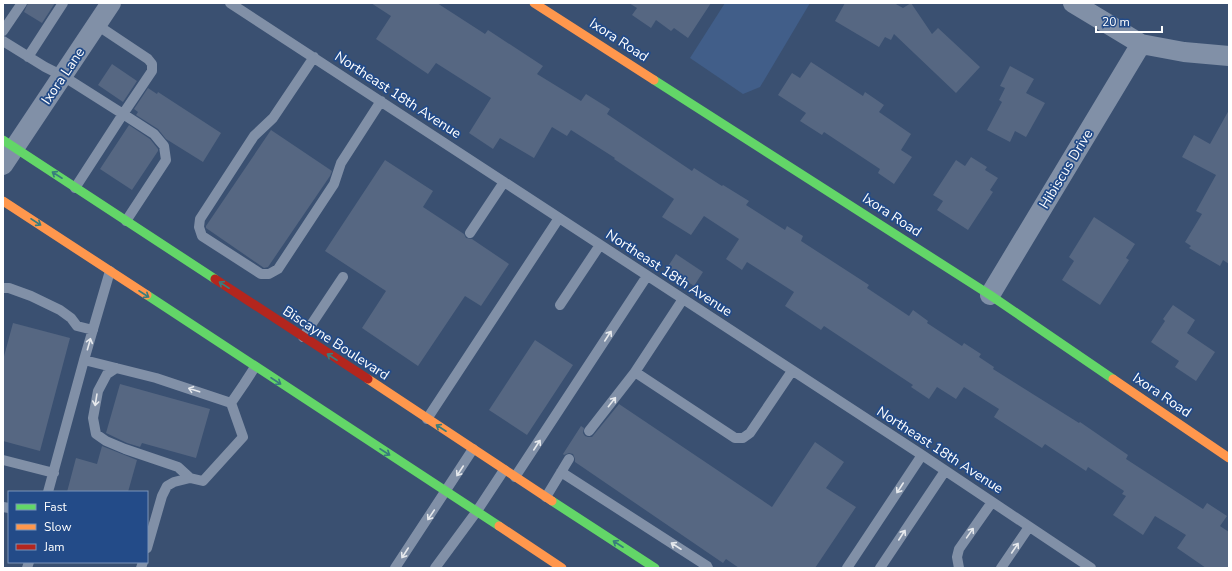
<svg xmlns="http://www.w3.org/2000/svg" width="1232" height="571" font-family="'Nunito Sans',sans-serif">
<rect width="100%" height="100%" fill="#3a5071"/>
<!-- water -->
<path fill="#415e89" d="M725 3H810L760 87 743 94 690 58Z"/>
<!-- building -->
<path fill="#566782" d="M28 3H55L42 23 24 12Z
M371 3H437L485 34 488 30 543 66 537 74 581 101 586 94 610 109 607 114 692 171 694 168 722 186 723 185 749 201 746 205 785 230 787 226 803 236 801 241 869 285 867 288 909 316 913 310 928 321 927 323 962 346 964 343 981 354 979 357 994 367 993 369 1079 423 1080 422 1128 455 1126 459 1203 509 1207 503 1227 516 1220 526 1229 532V568H1206L1177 548 1186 535 1155 516 1143 535 1113 515 1126 496 1122 494 1124 491 1088 467 1086 471 1045 444 1042 448 994 417 999 409 964 387 956 399 937 387 929 399 911 387 913 385 824 326 821 330 785 306 794 292 747 262 742 270 726 259 739 239 704 216 691 235 662 217 674 199 614 159 615 158 571 130 567 136 552 127 534 158 500 138 493 149 469 133 491 98 436 63 428 74 376 39 391 16Z
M629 3H711L688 38 674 28 671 31 656 20 651 28 632 15 637 8Z
M845 3H894L903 8 911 3 932 34 938 28 980 67 956 93 894 34 891 40 885 37 879 47 835 21Z
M811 62 863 96 865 92 884 105 879 112 911 134 901 150 912 157 894 184 878 173 880 169 824 132 822 135 800 121 806 113 778 95 792 73 800 78Z
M112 64 137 81 123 102 98 85Z
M1010 66 1034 79 1026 93 1045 103 1026 137 1015 131 1010 142 987 130 1002 102 999 100 1005 88 1000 86Z
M148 88 157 94 158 92 221 133 203 162 166 139 158 129 136 115 138 112 134 109Z
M1229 110V264L1223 260 1220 266 1189 248 1191 246 1185 242 1202 214 1196 211 1216 175 1182 157 1194 135 1210 144Z
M129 125 150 139 158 149V151L132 190 100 169Z
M271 130 332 171 330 176 268 267 264 268 206 228V226Z
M971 157 987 167 985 170 998 178 990 190 993 192 968 230 937 210 943 201 933 195 956 160 965 166Z
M385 160 433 191 423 207 464 234 466 238 472 239 509 264 481 306 465 296 418 366 362 328 386 291 325 251Z
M1094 217 1135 244 1126 258 1129 260 1100 305 1062 280 1074 261 1069 257Z
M676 254 703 272 694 286 667 268Z
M1173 305 1195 320 1187 333 1215 352 1196 381 1175 367 1179 361 1151 342 1165 321 1163 319Z
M13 323 70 338 40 451 3 441V360Z
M535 340 573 365 527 435 489 410Z
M120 384 210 409 196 458 142 443 140 447 127 443 106 433Z
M619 404 772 507 815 442 844 462 826 488 856 507 815 568H739L726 559 723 563 575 462V459L573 454 569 453 564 455 563 454 581 426 584 428 583 433 585 436 588 437H592Z
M102 446 137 460 128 492H67L76 458 97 464Z"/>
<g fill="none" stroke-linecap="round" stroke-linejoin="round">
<!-- lane -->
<path stroke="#8190a7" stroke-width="10" d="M230 3 922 455 1091 568
M97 25 148 59 152 64V71L123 114 154 134 164 146 166 160 126 221
M3 31 22 3
M3 41 45 67 63 76 123 114 75 188
M28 57 63 3
M314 57 273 118 254 136 200 219 199 227 202 236 261 274H269L278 269 334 184 341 163 381 101
M470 233 504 182
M110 271 84 360 156 378 231 403
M3 288H9L31 296 60 310 71 318 77 326 93 330
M683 299 635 372 735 438H743L750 433 792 371
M560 305 600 245
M303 337 343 277
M116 368 107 374 98 391 93 418 96 434 106 441 125 449 178 467 190 478
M231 403 244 384 255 367
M427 419 559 218
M589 431 635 372
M3 460 54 473
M561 472 707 566 708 568
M515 477 647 276
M48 492 84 360
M546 497 569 459
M3 507 9 508
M147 548 162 496 167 486 174 482 190 478 203 481 243 437 231 403
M27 568 29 562
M141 568 143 562
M395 568 473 449
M435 568 477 511 504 470
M847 568 922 455
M880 568 945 471
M959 568 957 557 959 549 992 502
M1001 568 1029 527"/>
<!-- street -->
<path stroke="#8190a7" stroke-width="20" d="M1073 3 1141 44 1184 52 1229 56
M3 165 111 3
M990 295 1141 44"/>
<!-- fast -->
<path stroke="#63d668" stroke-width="9" d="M654 80 990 295 1113 379
M3 140 215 279
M147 295 499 526
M552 501 655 568"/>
<!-- slow -->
<path stroke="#ff974d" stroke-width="9" d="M534 3 654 80
M3 201 147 295
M368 379 552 501
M1113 379 1229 458
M499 526 562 568"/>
<!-- jam -->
<path stroke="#b3261e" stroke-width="9" d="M215 279 368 379"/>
</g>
<!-- one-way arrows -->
<defs><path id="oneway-shaft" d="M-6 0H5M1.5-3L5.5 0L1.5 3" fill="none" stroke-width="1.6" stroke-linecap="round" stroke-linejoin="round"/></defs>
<g stroke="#397c7d">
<use href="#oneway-shaft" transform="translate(57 175) rotate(-147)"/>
<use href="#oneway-shaft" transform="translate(36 222) rotate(33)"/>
<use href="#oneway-shaft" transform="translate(224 285) rotate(-147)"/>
<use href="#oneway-shaft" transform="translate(144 294) rotate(33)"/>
<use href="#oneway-shaft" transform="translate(332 357) rotate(-147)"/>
<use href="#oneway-shaft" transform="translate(276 381) rotate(33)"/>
<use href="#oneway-shaft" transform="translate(441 428) rotate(-147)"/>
<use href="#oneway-shaft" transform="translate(385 452) rotate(33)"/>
<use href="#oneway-shaft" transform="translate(618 544) rotate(-147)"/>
</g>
<g stroke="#e6e9ed">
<use href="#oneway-shaft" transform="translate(608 336) rotate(-57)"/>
<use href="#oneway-shaft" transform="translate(89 344) rotate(-74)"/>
<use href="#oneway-shaft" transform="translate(194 390) rotate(-162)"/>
<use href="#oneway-shaft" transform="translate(96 400) rotate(99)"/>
<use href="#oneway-shaft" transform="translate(612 402) rotate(-52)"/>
<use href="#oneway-shaft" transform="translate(537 445) rotate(-57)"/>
<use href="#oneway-shaft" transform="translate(460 471) rotate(123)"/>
<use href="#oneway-shaft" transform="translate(900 488) rotate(123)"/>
<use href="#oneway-shaft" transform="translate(431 515) rotate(124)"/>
<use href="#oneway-shaft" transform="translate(970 533) rotate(-55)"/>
<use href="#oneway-shaft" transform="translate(902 535) rotate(-57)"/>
<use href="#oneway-shaft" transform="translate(676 546) rotate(-147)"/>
<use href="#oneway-shaft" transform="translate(1015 548) rotate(-56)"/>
<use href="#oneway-shaft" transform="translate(405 553) rotate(123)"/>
</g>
<g text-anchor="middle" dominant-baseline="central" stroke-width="3.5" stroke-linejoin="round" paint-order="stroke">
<!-- street labels -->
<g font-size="14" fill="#fff" stroke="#234b88">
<text transform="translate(619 40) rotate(33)">Ixora Road</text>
<text transform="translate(63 76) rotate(-56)">Ixora Lane</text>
<text transform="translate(398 95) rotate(33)">Northeast 18th Avenue</text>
<text transform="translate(1066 169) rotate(-59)">Hibiscus Drive</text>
<text transform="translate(892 215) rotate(33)">Ixora Road</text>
<text transform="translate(669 273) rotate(33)">Northeast 18th Avenue</text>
<text transform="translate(336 343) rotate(33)">Biscayne Boulevard</text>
<text transform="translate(1162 395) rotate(34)">Ixora Road</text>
<text transform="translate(940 450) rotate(33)">Northeast 18th Avenue</text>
</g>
</g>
<!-- border -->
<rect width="1232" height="571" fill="none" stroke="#ffffff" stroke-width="8"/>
<!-- legend -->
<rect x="8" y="491" width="140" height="72" fill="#234b88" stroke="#7b93b8"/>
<rect x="16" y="504" width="20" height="6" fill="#63d668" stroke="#7b93b8"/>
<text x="44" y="511" font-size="12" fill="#ffffff">Fast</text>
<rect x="16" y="524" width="20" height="6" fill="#ff974d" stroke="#7b93b8"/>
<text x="44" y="531" font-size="12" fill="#ffffff">Slow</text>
<rect x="16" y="544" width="20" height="6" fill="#b3261e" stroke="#7b93b8"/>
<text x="44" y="551" font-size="12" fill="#ffffff">Jam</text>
<!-- scale -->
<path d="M1096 26v6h66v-6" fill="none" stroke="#ffffff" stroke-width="2"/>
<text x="1102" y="26" font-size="12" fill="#ffffff" stroke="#234b88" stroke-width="3" paint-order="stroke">20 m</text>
</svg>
